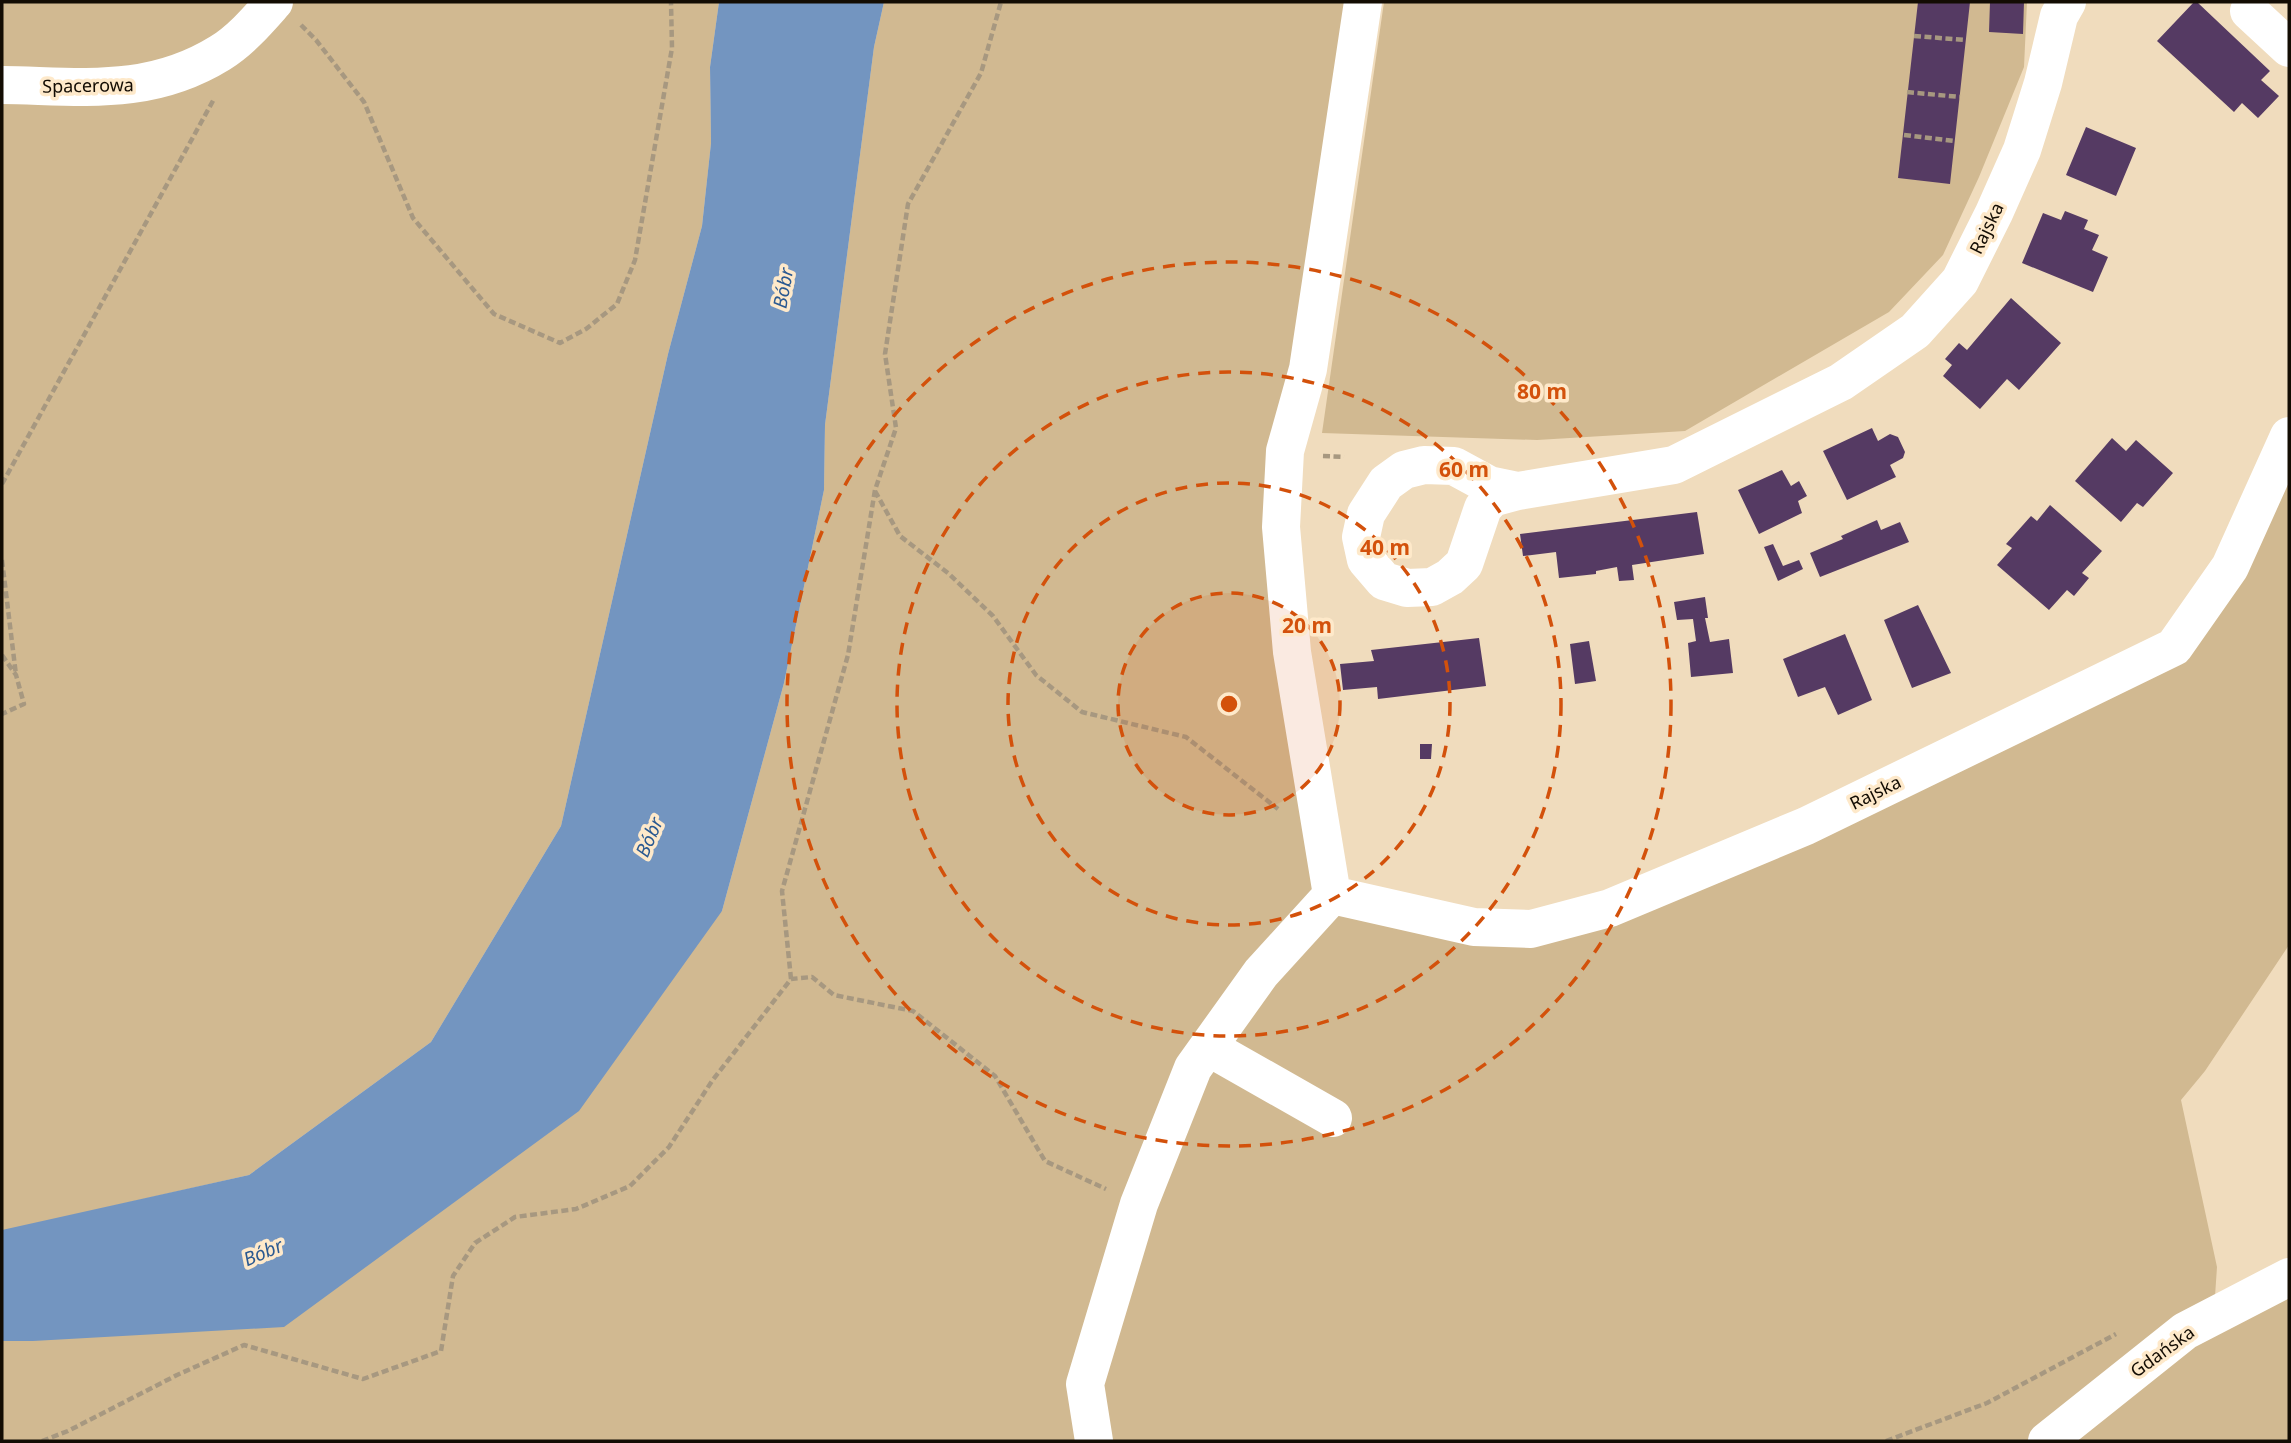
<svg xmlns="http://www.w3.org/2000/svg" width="2291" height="1443" font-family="'Noto Sans',sans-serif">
<rect width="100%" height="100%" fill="#f0dcbd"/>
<!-- green -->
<path fill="#d1b991" d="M2 2H719L710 67 711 143 702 226 668 354 561 826 431 1042 249 1175 3 1231Z
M884 2H1363L1286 450 1333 895 1531 929 2174 647 2289 436V945L2205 1071 2181 1100 2217 1267 2214 1311 2289 1277V1441H9L2 1439V1341H33L722 911 784 683 824 490 825 425 874 47Z
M1384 2H2027L2024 67 1979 177 1943 255 1889 312 1685 431 1537 440 1322 433Z"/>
<!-- water -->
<path fill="#7395c0" d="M719 2H884L874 47 825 425 824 490 784 683 722 911 579 1111 284 1327 33 1341H2V1230L249 1175 431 1042 561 826 668 354 702 226 711 143 710 67Z"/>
<!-- building -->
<path fill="#553a63" d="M1918 2H1970L1950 184 1898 178Z
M1990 2H2024L2023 34 1989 32Z
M2194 2H2197L2270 71 2261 80 2279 96 2258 118 2242 103 2234 112 2157 41Z
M2086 127 2136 148 2116 196 2066 175Z
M2065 211 2088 220 2084 229 2099 235 2092 250 2108 257 2093 292 2022 263 2043 213 2061 220Z
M2011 298 2061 343 2019 390 2007 379 1980 409 1943 376 1952 365 1945 359 1959 343 1967 350Z
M1872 428 1878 441 1890 434 1898 437 1905 452 1903 458 1890 465 1896 477 1847 500 1823 451Z
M2112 438 2126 451 2136 440 2173 473 2143 507 2137 503 2121 522 2075 481Z
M1782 470 1791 486 1799 481 1807 496 1798 501 1802 513 1759 534 1738 490Z
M2050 505 2102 551 2082 573 2089 578 2074 596 2067 590 2049 610 1997 565 2012 548 2006 544 2031 516 2037 521Z
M1697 512 1704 554 1632 565 1634 580 1619 581 1617 567 1596 571V574L1559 578 1556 552 1523 556 1520 534Z
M1877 520 1881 530 1900 522 1909 542 1820 577 1810 553 1843 539 1841 536Z
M1773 544 1783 566 1799 560 1803 569 1778 581 1764 547Z
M1705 597 1708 618H1705L1710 642 1729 639 1733 673 1691 677 1688 643 1696 641 1693 619 1677 620 1674 602Z
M1918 605 1951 673 1912 688 1884 620Z
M1845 634 1872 700 1838 715 1825 687 1798 697 1783 659Z
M1479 638 1486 686 1378 699 1377 687 1343 690 1340 664 1374 661 1371 650Z
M1589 641 1596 681 1575 684 1570 644Z
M1420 744H1432L1431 759H1420Z"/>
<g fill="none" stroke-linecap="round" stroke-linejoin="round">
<!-- path -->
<path stroke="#a79880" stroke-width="4.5" stroke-dasharray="7 3.5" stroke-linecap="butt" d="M301 25 316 40 364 102 413 218 494 314 560 343 586 329 617 304 635 260 672 48 671 2
M1914 36 1966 40
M1907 92 1960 97
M1904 135 1955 141
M1323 456 1344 457
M2 484 214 99
M875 491 900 536 948 573 993 616 1036 675 1082 712 1186 737 1278 809
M2 560 16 675
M2 655 16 675 24 704 2 714
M791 979 782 891 848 655 875 490 896 428 885 354 908 204 981 73 1001 2
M42 1441 68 1431 177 1375 244 1345 363 1379 441 1351 453 1276 475 1243 515 1217 576 1209 630 1186 669 1147 712 1081 791 979 812 977 834 995 913 1011 995 1076 1045 1161 1106 1189
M1886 1441 1987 1403 2116 1334"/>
<!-- minor -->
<path stroke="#fff" stroke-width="38" d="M2249 11 2289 48
M2 85C81 86 149 97 220 53 241 40 258 20 274 2
M1518 491 1489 485 1454 466 1424 465 1404 470 1386 483 1366 514 1361 537 1366 560 1384 581 1407 588 1432 587 1450 577 1464 564 1483 508 1492 498 1518 491 1674 465 1841 382 1915 331 1960 281 1994 213 2022 150 2043 83 2059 16 2067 2
M1332 895 1474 927 1531 929 1610 908 1806 826 2174 647 2230 567 2289 436
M1332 895 1292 652 1281 527 1285 451 1308 369 1363 2
M1208 1047 1333 1118
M1094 1441 1085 1384 1139 1204 1193 1068 1261 973 1332 895
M2047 1441 2185 1331 2289 1277"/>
</g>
<!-- distance rings -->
<circle cx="1229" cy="704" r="111" fill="#d3510b" fill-opacity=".12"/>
<g fill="none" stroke="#d3510b" stroke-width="3.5" stroke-dasharray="12 9">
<circle cx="1229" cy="704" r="111"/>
<circle cx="1229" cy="704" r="221"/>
<circle cx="1229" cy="704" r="332"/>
<circle cx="1229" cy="704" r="442"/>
</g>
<g text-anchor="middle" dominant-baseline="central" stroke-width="7" stroke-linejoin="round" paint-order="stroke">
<!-- street labels -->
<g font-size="18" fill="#130c03" stroke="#fee9ca">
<text transform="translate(88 85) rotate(-1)">Spacerowa</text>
<text transform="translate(1986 228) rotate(-64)">Rajska</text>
<text transform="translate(1875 792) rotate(-26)">Rajska</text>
<text transform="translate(2162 1351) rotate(-36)">Gdańska</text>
</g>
<!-- water labels -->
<g font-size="19" font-style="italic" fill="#2a5991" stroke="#fee9ca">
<text transform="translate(783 288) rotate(-80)">Bóbr</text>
<text transform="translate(649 837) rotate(-67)">Bóbr</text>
<text transform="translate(263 1252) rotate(-23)">Bóbr</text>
</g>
</g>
<circle cx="1229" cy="704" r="10" fill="#d3510b" stroke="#fee9ca" stroke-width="3.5"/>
<g font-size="21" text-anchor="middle" font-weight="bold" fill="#d3510b" stroke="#fee9ca" stroke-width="7" stroke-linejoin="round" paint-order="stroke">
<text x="1542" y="399">80 m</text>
<text x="1464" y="477">60 m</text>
<text x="1385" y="555">40 m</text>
<text x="1307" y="633">20 m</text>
</g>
<!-- border -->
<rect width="2291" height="1443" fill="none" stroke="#130c03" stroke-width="7"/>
</svg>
